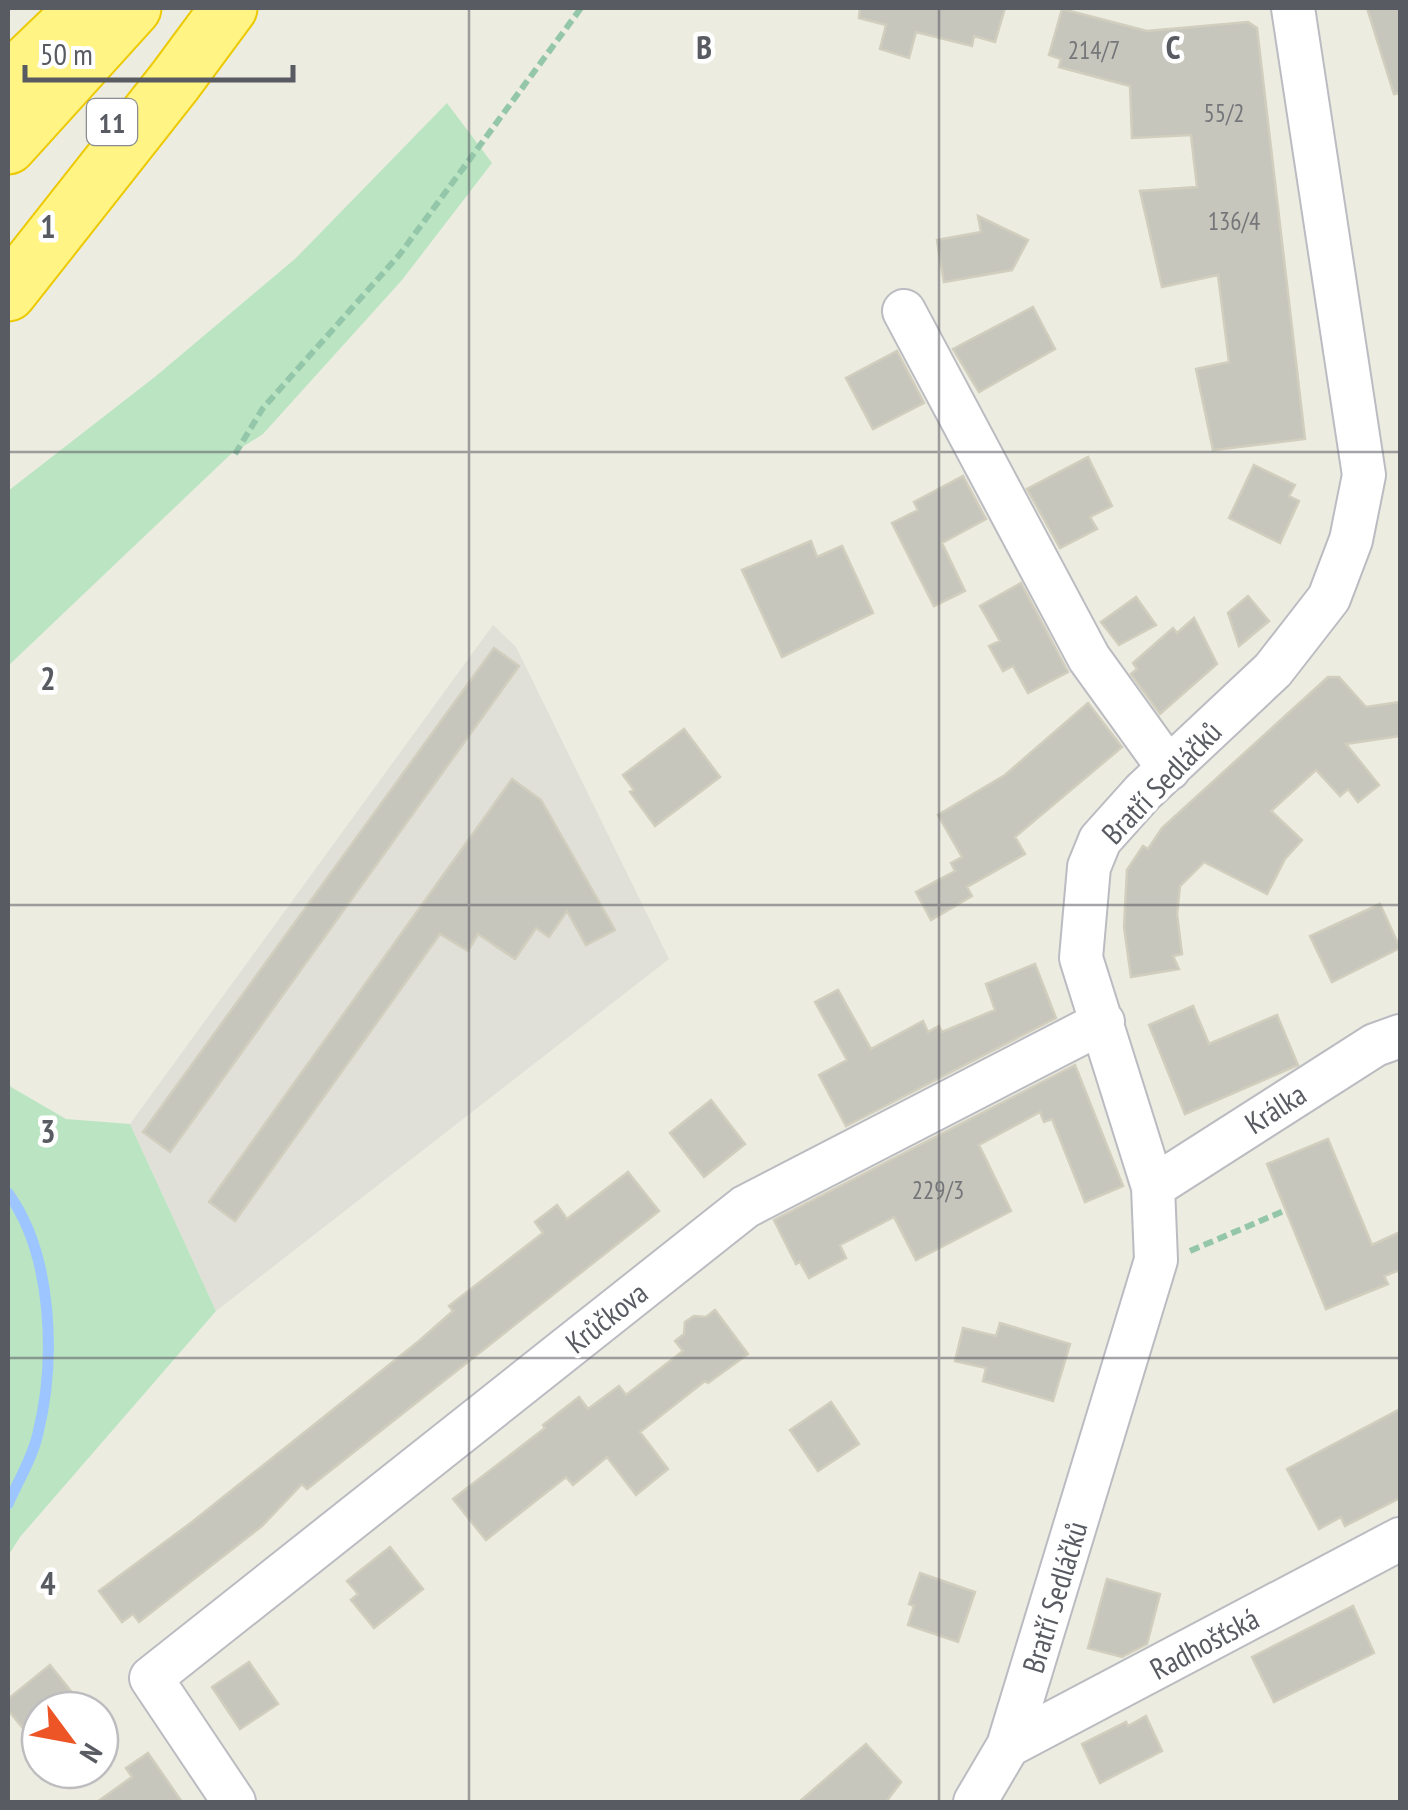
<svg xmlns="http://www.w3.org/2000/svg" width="1408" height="1810" font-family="'PT Sans Narrow',sans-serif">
<rect width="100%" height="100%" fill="#ecece0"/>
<!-- industrial -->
<path fill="#e0dfd8" d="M493 625 516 647 669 959 216 1311 130 1124Z"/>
<!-- green -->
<path fill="#bbe5c2" d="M447 103 492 163 402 280 263 434 231 454 8 666V491L156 376 296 258Z
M8 1082 11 1087 66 1119 130 1124 216 1311 20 1537 8 1556Z"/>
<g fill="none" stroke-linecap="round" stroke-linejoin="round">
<!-- stream -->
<path stroke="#9dc5ff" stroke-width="11" d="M8 1193C53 1255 56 1360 38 1433 33 1457 18 1481 8 1504"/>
</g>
<!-- building -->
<path fill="#c7c6bd" stroke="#d1cebe" stroke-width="2.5" d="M860 8H1005L995 42 974 36 972 46 916 32 909 58 880 49 886 25 859 18Z
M1367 8H1400V93L1394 94Z
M1062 9 1147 31 1248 22 1257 28 1305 439 1213 450 1196 369 1229 362 1218 275 1162 287 1140 191 1197 187 1191 135 1132 138 1130 86 1059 67 1061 59 1049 55Z
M978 216 1028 240 1012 270 944 282 937 240 981 232Z
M1033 307 1055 349 979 392 953 349Z
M897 351 924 403 873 429 846 378Z
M1088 457 1112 506 1090 517 1097 529 1060 548 1027 489Z
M1254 465 1295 485 1289 496 1299 501 1280 543 1229 518Z
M963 476 986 519 942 543 965 591 934 606 892 523 918 510 914 502Z
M811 541 817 557 842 546 873 613 782 657 742 570Z
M1021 583 1068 672 1028 693 1013 666 1003 671 989 646 1000 641 980 606Z
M1248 596 1269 621 1239 646 1228 613Z
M1136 597 1156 625 1119 645 1101 622Z
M1194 618 1217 664 1160 714 1131 674 1137 669 1133 663 1173 628 1177 633Z
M494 648 519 666 170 1152 143 1132Z
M1328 677H1339L1366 707 1400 702V736L1346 744 1379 785 1358 802 1348 789 1340 796 1316 770 1271 811 1302 840 1285 859 1267 894 1204 862 1180 886 1177 914 1182 954 1173 956 1179 969 1131 977 1124 927 1127 870 1143 846 1148 849 1162 828Z
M1088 703 1122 747 1015 837 1025 854 967 887 972 896 931 920 916 892 955 871 951 863 962 857 938 815 1005 775Z
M684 729 720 777 655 826 630 792 634 790 623 775Z
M512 779 541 800 615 930 586 945 567 911 549 937 536 928 515 959 478 934 468 951 440 934 235 1221 209 1202Z
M1380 904 1400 948 1332 982 1310 936Z
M1035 964 1056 1018 846 1126 819 1075 847 1060 815 1002 838 990 871 1049 923 1021 928 1032 939 1026 942 1032 995 1010 986 984Z
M1193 1006 1209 1044 1277 1015 1298 1065 1185 1114 1149 1025Z
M1075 1065 1123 1186 1085 1202 1052 1119 1044 1122 1040 1112 979 1145 1011 1211 916 1260 894 1217 840 1245 846 1258 809 1278 800 1262 796 1264 774 1220Z
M711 1100 745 1144 704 1177 670 1133Z
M1328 1139 1372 1245 1400 1232V1270L1384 1276 1388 1284 1326 1309 1267 1164Z
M628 1172 659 1211 307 1489 302 1484 262 1526 139 1622 133 1614 122 1622 99 1591 192 1522 419 1341 453 1311 449 1306 543 1233 535 1222 557 1205 567 1219Z
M715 1310 748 1354 708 1383 705 1381 640 1432 668 1469 636 1495 607 1457 573 1485 566 1477 486 1540 453 1499 545 1428 543 1425 579 1397 588 1409 619 1386 626 1395 683 1351 675 1341 684 1334 685 1322 694 1316 706 1317Z
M1000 1323 1070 1344 1053 1401 983 1381 986 1368 955 1361 963 1328 996 1336Z
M831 1402 859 1444 818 1471 790 1430Z
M1400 1409V1498L1345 1526 1341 1517 1319 1529 1287 1469Z
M390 1547 423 1589 374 1628 351 1600 358 1594 347 1581Z
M920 1573 975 1592 958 1642 908 1625 914 1606 909 1604Z
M1107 1579 1160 1594 1147 1644 1122 1657 1088 1648Z
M1353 1606 1374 1653 1274 1702 1252 1657Z
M249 1662 278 1704 240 1729 212 1687Z
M50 1665 86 1710H40V1749L8 1710V1699Z
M1146 1716 1162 1751 1100 1783 1082 1744 1126 1722 1128 1726Z
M866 1744 901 1782 886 1802H799Z
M148 1753 182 1802H97L132 1777 126 1768Z"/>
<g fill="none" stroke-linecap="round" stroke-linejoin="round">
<!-- minor casing -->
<g stroke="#bbbcc2" stroke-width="46">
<path id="minor" d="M904 311 1089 658 1169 769
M1153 1187 1375 1045 1400 1036
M1008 1746 1400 1539
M234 1802 151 1678 745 1207 1103 1022
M975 1802 1008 1746 1156 1260 1153 1187 1081 958 1089 867 1100 840 1143 792 1273 670 1329 598 1351 540 1364 475 1293 8"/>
</g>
<!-- highway casing -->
<g stroke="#ecc900" stroke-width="59">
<path id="highway" d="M8 82 85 8
M8 146 133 8
M8 293 175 81 229 8"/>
</g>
<!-- path -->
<path stroke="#94c6aa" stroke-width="6" stroke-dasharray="10 5" stroke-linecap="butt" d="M235 454 263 408 400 254 581 8
M1190 1251 1286 1210"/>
<!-- minor -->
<use href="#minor" stroke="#fff" stroke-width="42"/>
<!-- highway -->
<use href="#highway" stroke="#fff484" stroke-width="55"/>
</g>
<!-- grid -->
<path fill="none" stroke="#595b62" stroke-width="2.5" stroke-opacity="0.55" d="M469 8V1802M939 8V1802M8 452H1400M8 905H1400M8 1358H1400"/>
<g text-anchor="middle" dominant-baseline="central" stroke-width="9" stroke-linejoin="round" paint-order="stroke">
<!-- number labels -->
<g font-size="25" fill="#747679">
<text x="1094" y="50">214/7</text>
<text x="1224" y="113">55/2</text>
<text x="1234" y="221">136/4</text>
<text x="938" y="1190">229/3</text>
</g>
<!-- shield labels -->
<rect fill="#fff" stroke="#8b8c91" stroke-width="2.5" x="87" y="99" width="50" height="46" rx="8"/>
<g font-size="28" font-weight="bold" fill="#595b62">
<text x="112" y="122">11</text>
</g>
<!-- street labels -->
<g font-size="30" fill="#595b62" stroke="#fff">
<text transform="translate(1161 782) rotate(-46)">Bratří Sedláčků</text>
<text transform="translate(1275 1108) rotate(-33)">Králka</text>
<text transform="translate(606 1317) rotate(-38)">Krůčkova</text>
<text transform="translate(1054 1597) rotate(-73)">Bratří Sedláčků</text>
<text transform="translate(1204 1643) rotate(-28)">Radhošťská</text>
</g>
</g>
<g font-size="32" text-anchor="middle" font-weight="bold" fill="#595b62" stroke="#fff" stroke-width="9" stroke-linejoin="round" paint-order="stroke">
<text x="704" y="59">B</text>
<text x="1173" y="59">C</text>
<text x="48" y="238">1</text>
<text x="48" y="690">2</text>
<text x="48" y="1143">3</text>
<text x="48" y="1595">4</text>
</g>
<!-- border -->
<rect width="1408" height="1810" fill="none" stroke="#595b62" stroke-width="20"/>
<!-- north arrow -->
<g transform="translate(70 1740) rotate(122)"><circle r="48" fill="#ffffff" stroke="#bdbdc0" stroke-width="2.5"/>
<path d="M0-8L18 38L0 25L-18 38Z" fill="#ed5526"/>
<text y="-15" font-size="28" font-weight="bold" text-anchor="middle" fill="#595b62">N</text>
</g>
<!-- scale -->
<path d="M25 65v15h268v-15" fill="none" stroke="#595b62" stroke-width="5"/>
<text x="40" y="65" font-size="30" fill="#595b62" stroke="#ffffff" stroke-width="8" paint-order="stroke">50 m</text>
</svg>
